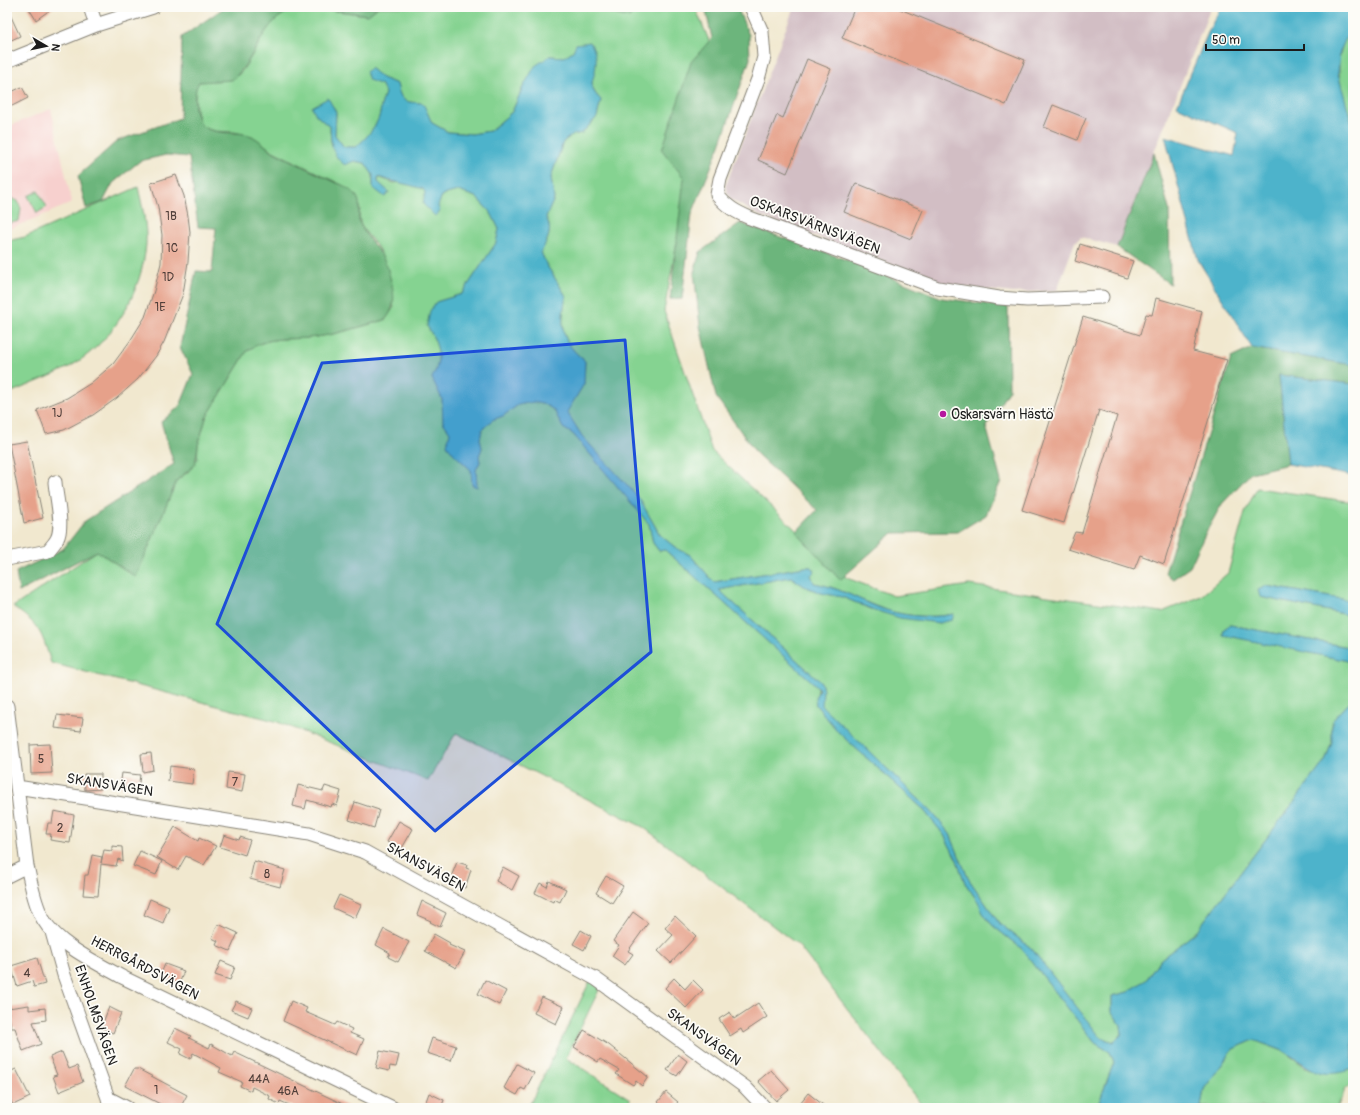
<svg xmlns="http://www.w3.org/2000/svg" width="1360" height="1115" font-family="Pangolin,sans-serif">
<rect width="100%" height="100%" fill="#fdfcf7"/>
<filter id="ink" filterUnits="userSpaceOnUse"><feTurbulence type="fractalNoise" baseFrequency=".025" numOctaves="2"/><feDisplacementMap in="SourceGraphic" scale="8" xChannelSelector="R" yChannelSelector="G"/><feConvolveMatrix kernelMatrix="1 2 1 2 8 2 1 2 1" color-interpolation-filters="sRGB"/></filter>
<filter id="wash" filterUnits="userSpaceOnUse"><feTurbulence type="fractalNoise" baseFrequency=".012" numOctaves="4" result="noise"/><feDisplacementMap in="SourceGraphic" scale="16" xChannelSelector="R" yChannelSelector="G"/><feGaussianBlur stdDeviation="0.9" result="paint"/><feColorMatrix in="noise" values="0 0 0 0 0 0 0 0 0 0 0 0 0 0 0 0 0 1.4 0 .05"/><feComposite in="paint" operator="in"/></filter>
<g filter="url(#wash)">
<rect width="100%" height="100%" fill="#f1e8cf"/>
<!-- built -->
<path fill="#f7d0ce" d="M51 109 72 203 7 230V224L19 221 7 201V127Z"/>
<!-- industrial -->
<path fill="#d2bec4" d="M794 7H1211L1117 247 1081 237 1075 242 1057 290 1013 293 946 285 758 215 730 199 725 187Z"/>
<!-- green -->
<path fill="#85d391" stroke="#507856" d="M304 7 368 15 378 7H695L713 50 664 311 712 451 847 578 894 596 969 585 1162 612 1201 596 1228 573 1245 512 1257 488 1353 502V601L1267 586 1260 597 1353 616V648L1230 625 1224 629 1223 634 1353 662V699L1332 721V742L1325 761 1195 933 1161 959 1146 980 1128 992 1112 996V1012L1121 1025 1122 1034 1114 1042 1100 1038 1031 948 999 923 968 878 950 834 930 810 821 706 823 690 821 682 719 590 791 577 804 586 821 593 842 597 874 610 939 623 954 614C928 619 899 616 875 606 854 597 837 587 814 583L811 575 812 567H805L714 582 690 555 676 548 660 535 639 498 582 436 567 412 584 384 585 361C560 341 560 326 566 296L546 264 541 252C548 239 553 231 546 217L554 199 551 177 563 142 572 135 582 133 597 117 601 100C588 87 592 80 596 64L573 51 564 57 550 56 523 87 512 112 490 131 472 134 448 132 432 123 422 103C405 102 401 103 397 84L382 78 370 68 382 85 385 93C382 100 381 107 380 114 376 128 366 138 356 147H344L335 135 336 112 316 115 330 127 331 142 354 161 365 163 373 175V188L378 182V177L394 183 401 182 424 189 438 206 442 195 458 191 476 197 491 213 499 229 496 243 462 294 436 302 427 326C438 343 443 359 432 378L442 399 443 422 450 432 447 445 454 454 471 470 477 487 476 470 480 462 479 456 482 448 480 439 482 430 492 420 503 416 518 405 533 402 546 405 554 410 563 428 573 434 649 524 653 543 659 551 665 550 818 687 816 705 840 734 922 808 944 835 957 860 965 883 979 903 983 913 992 925 1022 949 1095 1043 1110 1052 1114 1062 1097 1108H924L798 945 643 827 456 733 428 781 275 721 51 663C42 633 40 625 13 607L97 551 136 577 177 480 188 472 197 459 198 445 206 418 247 351C270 334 291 341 316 337 339 334 362 326 385 320L394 307C390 295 385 259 379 250 370 234 356 229 360 209L342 185 273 151 252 136 234 132 214 131 205 128 199 123 196 110 195 95 196 86 199 82C213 80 225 82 238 75 242 72 246 65 249 60 265 35 270 12 304 7Z
M1353 24V127C1342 88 1328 62 1353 24Z
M138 187C142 205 147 225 146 244 142 292 114 341 71 366 51 377 28 385 7 394V241L25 237Z
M38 191 47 207 37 213 28 196Z
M11 198 18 201 21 209 19 221 7 224V201Z
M590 981 600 988 566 1058 630 1099 627 1108H528Z
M1353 1038V1083L1345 1090 1337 1108 1201 1107 1204 1089 1233 1049 1254 1040 1283 1051 1310 1070Z"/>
<!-- forest -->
<path fill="#6cb57b" stroke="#44684c" d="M225 7H304C260 14 261 55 232 80L199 82C192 92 193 120 204 127 218 136 237 130 252 136 260 140 267 148 274 152 295 163 316 173 337 183 343 185 351 189 355 194 364 204 355 216 361 226 369 242 383 252 388 270 393 288 399 304 385 320 362 326 339 334 316 337 291 341 270 334 247 351L206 418 198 445 195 465 177 480 136 577 97 551 19 592 16 572 63 549 85 521 174 464 161 422 180 406 193 374 180 347 196 271 212 272 216 228 198 227 189 157 166 155 140 161 113 183 103 202 86 208 78 176 117 141 180 118 182 37Z
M309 7H378L368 15Z
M585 7H636L629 18Z
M705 7H737L749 35 750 59 720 145 692 214 682 299H670L684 178 662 150 691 62 712 38Z
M1154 153 1169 209 1170 284 1117 247Z
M740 223 847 260 942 298 1008 307 1009 390 986 426 1001 481 986 515 958 532 893 533 840 580 796 532 817 510 757 454 716 397 700 326 694 272 700 252Z
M1252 348 1353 365V384L1279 375 1288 464 1251 473 1222 504 1206 532 1190 567 1173 579 1165 573 1231 358Z"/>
<!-- water -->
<path fill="#4db3cb" stroke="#346874" d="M1221 7H1353V24L1340 51 1338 74 1353 127V365L1252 348 1198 260 1165 136 1234 156 1238 133 1177 106 1210 28Z
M590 42C594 49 597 56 596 63 595 82 585 84 601 100L597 117 582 133 572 135 563 142 551 177 554 199 546 217C553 231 548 239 541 252L546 264 566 296C560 326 560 341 585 361L584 384 567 412 582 436 639 498 660 535 676 548 690 555 714 582 805 567H812L815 571 811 575 814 583C837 587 854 597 875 606 899 616 928 619 954 614L952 620 939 623 900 618 874 610 842 597 821 593 804 586 791 577 719 590 821 682 823 690 822 706 930 810 950 834 968 878 999 923 1031 948 1101 1038 1114 1042 1122 1034 1121 1025 1112 1012V996L1128 992 1146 980 1161 959 1195 933 1325 761 1332 742V721L1353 699V1069C1316 1081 1312 1067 1283 1051 1274 1047 1263 1044 1254 1040L1233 1049 1204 1089 1201 1107 1203 1108H1097L1114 1062 1110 1052 1095 1043 1022 949 992 925 983 913 979 903 965 883 957 860 944 835 922 808 840 734 816 705 815 698 819 690 818 687 665 550 659 551 653 543 649 524 573 434 563 428 554 410 546 405 533 402 518 405 503 416 492 420 482 430 480 439 482 448 479 456 480 462 476 470 477 487 472 485 471 470 454 454 447 445 450 432 443 422 442 399 432 378C443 359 438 343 427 326L430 311 436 302 462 294 496 243 499 229 491 213 476 197 458 191 442 195 438 206 440 212 435 216 423 204 425 192 423 189C408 184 393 182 378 177V182L389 192 385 197 373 188V175L365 163 354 161 345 165C331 155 331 143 330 127L316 115 312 107 328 98 336 112 335 135 344 147H356C366 138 376 128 380 114 381 107 382 100 385 93L382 85 369 80 366 72 370 68 382 78 397 84C401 103 405 102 423 103L432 123 448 132 472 134 490 131 512 112 523 87 535 66 550 56 564 57 573 51 576 44Z
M1279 375 1353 384V476L1288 464Z
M1266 586 1353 601V616L1260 597 1258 590Z
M1230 625 1353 648V662L1223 635 1224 629Z"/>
<g id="blocks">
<!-- building -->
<path fill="#e6a18a" d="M28 7H54L36 20Z
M855 7H895L1025 60 1006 105 842 38Z
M7 8 20 36 7 42Z
M807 59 831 69 787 173 758 160 777 115 783 118Z
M22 87 28 98 10 107 7 101V94Z
M1053 105 1086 118 1077 140 1044 127Z
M176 175 184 196 188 216 190 232 188 262 183 294 164 342 156 356 138 379 117 398 93 415 79 422 64 430 46 434 37 410 67 398 91 383 113 364 130 341 145 317 154 291 161 263 162 235 158 207 151 183Z
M856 183 923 210 911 239 844 212Z
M1080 244 1133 261 1127 278 1075 261Z
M1156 298 1202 311 1193 351 1227 360 1164 564 1140 555 1134 570 1068 549 1075 532 1082 533 1117 416 1099 410 1064 523 1022 510 1083 317 1140 335 1146 314 1152 315Z
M27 441 43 518 24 523 9 444Z
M57 715 83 718 81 731 55 728Z
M50 744 52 773 31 774 30 745Z
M151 753 153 770 143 772 141 754Z
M170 766 194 769 192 784 168 781Z
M228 772 245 774 242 792 226 789Z
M122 773 140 775 138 789 120 787Z
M84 774H101V789L85 790Z
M298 785 323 791 325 786 341 791 337 806 332 804 331 807 307 800 305 809 293 806Z
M355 802 379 810 374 828 349 820Z
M54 811 74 815 70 843 50 840 51 834H46L48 823H52Z
M399 821 413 829 401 850 387 842Z
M175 827 198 841 199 838 216 846 204 865 186 856 178 870 157 857Z
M224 835 239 840 240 837 250 840 245 855 220 847Z
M112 846 122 847 123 861 118 859 116 866 101 864 98 896 83 895 85 875H88L92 855 102 857 101 863 104 850 112 851Z
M140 851 162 861 156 875 133 866Z
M254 861 285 870 280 887 250 879Z
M457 862 467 865 466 868 471 870 465 888 449 882Z
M503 867 519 876 512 890 496 881Z
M606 876 623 886 612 903 596 893Z
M549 881 566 889 560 902 554 899 553 902 535 893 540 883 547 887Z
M339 895 361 905 355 918 333 908Z
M150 899 169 907 163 923 144 915Z
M422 901 446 913 440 927 430 922 431 921 417 915Z
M633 912 648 923 628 951 633 954 625 965 612 956 619 945 613 941Z
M675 916 696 936 671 963 658 951 673 935 665 928Z
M218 924 238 933 230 951 216 945 218 941 212 938Z
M384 929 409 942 398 962 388 957 390 953 376 945Z
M581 930 591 936 584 950 573 944Z
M434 934 450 943 449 945 465 952 456 968 425 951Z
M37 958 45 984 34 987 32 981 17 986 11 966Z
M221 961 235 967 230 980 215 975Z
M165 964 184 971 179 984 160 976Z
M674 978 685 989 693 980 703 990 686 1008 665 988Z
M485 980 506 991 499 1005 478 994Z
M542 997 564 1007 556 1024 534 1013Z
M236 1001 252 1008 248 1017 231 1010Z
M291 1001 307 1008 305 1012 335 1025 337 1022 352 1029 350 1033 364 1039 357 1055 283 1021Z
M758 1003 767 1017 743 1033 741 1029 730 1036 719 1019 730 1012 734 1019Z
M29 1005V1010L45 1008 46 1020 33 1022 41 1044 23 1051 15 1028H11L8 1008Z
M109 1007 121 1013 113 1033 101 1028Z
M175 1028 191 1036 189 1038 209 1048 211 1044 232 1056 234 1052 351 1108H296L280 1101 279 1104 269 1099 270 1096 252 1087 251 1091 240 1086 242 1082 219 1072 221 1068 193 1053 190 1059 180 1054 182 1049 168 1042Z
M584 1030 609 1045 648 1077 642 1086 636 1081 633 1085 616 1074 619 1070 600 1059 598 1062 574 1047Z
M432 1038 456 1046 451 1061 427 1053Z
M380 1051 399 1055 396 1067 390 1066 389 1071 376 1068Z
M62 1052 69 1069 77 1066 83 1082 59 1092 53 1076 57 1075 50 1057Z
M678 1054 687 1061 677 1076 667 1070Z
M517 1064 534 1073 525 1090 521 1088 517 1095 504 1088Z
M16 1069 30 1097 13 1105 7 1093V1073Z
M134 1069H138L187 1095 180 1108H168L125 1086Z
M771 1070 789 1090 776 1101 758 1081Z
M666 1092 678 1102 673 1108H664L658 1102Z
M429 1093 444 1100 441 1108H435L425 1104Z
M808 1093 827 1108H796Z"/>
</g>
</g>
<g filter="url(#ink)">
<use href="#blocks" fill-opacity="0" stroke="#868276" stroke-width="1"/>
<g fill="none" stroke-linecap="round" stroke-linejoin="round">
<!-- minor casing -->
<g stroke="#868276" stroke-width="15">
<path id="minor" d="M90 7 96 25
M751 7 762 32 764 57 758 79 720 179 717 195C727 207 736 212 750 218L938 288 999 298 1027 300 1102 297
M7 61 96 25 153 7
M7 559 48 551C51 547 55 543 57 539 64 526 56 497 55 482
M7 706 27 866C31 883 34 903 43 919 58 945 97 963 122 977L393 1108
M17 787 309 834 365 852 596 979 745 1087 765 1108
M7 876 27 866
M52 932 64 975 108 1098 110 1108
M108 1098 127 1108"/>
</g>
<!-- minor -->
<use href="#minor" stroke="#fff" stroke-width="13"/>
</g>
</g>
<!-- marked area -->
<path fill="#1d4ed8" fill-opacity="0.2" stroke="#1d4ed8" stroke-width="3" stroke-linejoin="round" d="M625 340 651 652 435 831 217 624 322 363Z"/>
<!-- markers -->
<circle fill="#b5179e" stroke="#fdfcf7" stroke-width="1.5" cx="943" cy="414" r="4"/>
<g text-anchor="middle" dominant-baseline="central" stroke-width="3.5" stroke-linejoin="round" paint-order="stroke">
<!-- number labels -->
<g font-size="12" fill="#4e3d38">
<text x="171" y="216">1B</text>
<text x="172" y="248">1C</text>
<text x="168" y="277">1D</text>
<text x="160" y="307">1E</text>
<text x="57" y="413">1J</text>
<text x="41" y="759">5</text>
<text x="235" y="782">7</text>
<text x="60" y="828">2</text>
<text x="267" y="874">8</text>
<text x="27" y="973">4</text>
<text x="259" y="1079">44A</text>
<text x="156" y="1090">1</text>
<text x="288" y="1091">46A</text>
</g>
<!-- street labels -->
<g font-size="14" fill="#1c1c1c" stroke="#fdfcf7">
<text transform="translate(815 225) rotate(21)">OSKARSVÄRNSVÄGEN</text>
<text transform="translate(110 785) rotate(9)">SKANSVÄGEN</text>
<text transform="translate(426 867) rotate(29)">SKANSVÄGEN</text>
<text transform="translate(145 968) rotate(28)">HERRGÅRDSVÄGEN</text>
<text transform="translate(96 1015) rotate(71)">ENHOLMSVÄGEN</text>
<text transform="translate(704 1037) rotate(36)">SKANSVÄGEN</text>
</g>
<!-- poi labels -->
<g font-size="14" fill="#1c1c1c" stroke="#fdfcf7" text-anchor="start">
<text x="951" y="414">Oskarsvärn Hästö</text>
</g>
</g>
<!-- margin -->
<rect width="1360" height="1115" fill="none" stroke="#fdfcf7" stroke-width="24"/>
<!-- north arrow -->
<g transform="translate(46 46) rotate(99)" stroke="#fdfcf7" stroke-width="3" paint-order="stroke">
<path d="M0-3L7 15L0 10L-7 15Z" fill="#1c1c1c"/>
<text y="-6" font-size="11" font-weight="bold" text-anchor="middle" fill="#1c1c1c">N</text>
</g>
<!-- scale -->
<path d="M1206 44v6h98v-6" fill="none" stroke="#1c1c1c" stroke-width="2"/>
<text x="1212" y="44" font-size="12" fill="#1c1c1c" stroke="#fdfcf7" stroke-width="3" paint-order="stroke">50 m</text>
</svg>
